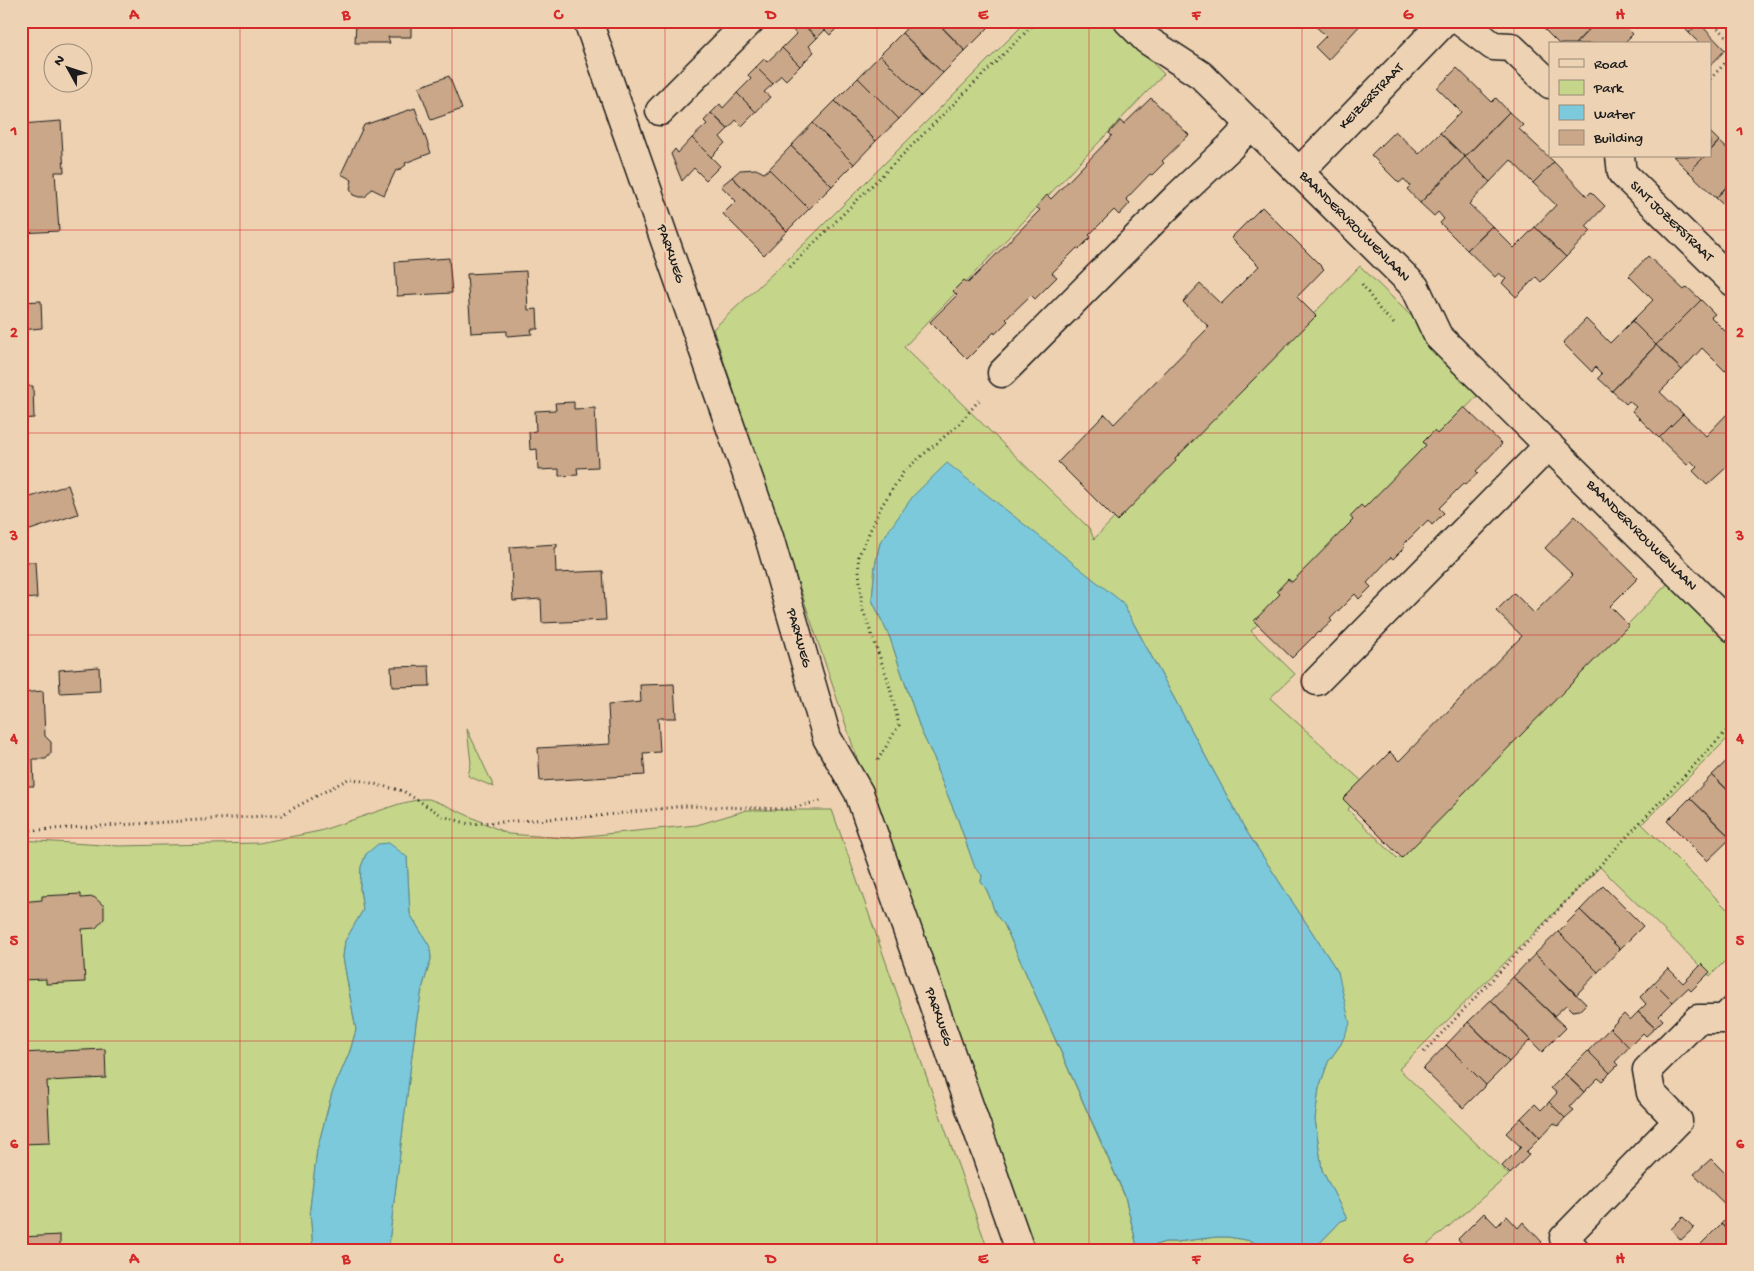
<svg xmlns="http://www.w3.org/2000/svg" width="1754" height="1271" font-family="'Gochi Hand',sans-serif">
<rect width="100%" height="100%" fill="#eed1b1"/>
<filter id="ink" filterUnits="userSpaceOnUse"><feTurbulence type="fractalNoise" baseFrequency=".02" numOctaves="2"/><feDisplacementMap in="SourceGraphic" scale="10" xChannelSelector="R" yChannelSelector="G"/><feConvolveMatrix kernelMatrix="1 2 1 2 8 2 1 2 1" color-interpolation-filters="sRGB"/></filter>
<g filter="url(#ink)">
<!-- green -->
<path fill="#c5d68a" stroke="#707953" d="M1027 21H1110L1164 74 904 347 1089 528 1094 539 1360 266 1485 388 1251 631 1295 674 1270 698 1364 783 1348 810 1398 859 1676 575 1733 631V733L1642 824 1733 915V953L1710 976 1600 867 1399 1069 1509 1175 1421 1250H1313L1341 1221 1347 1219 1322 1170 1315 1119 1319 1088 1328 1062 1341 1044 1338 972 1245 829 1122 602 880 543 875 566 872 600 890 638 921 731 935 760 937 770 958 820 975 867 982 875 981 882C993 894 990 913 1004 924L1125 1197 1137 1246 1142 1249 1165 1242H1177L1216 1237H1228L1252 1241 1264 1250H1022L713 329 804 244Z
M467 729 494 787 468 776 471 763Z
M421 799H429L445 805 508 834 565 838 697 825 747 810H832L988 1250H388L416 1023 422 989 431 959 430 947 410 914 407 857 366 854 361 867 360 888 363 910 345 941 343 957 356 1030 350 1051 332 1093 317 1150 310 1208 313 1250H21V840L119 846 259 843 320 831 399 804Z"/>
<!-- water -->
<path fill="#7dc9dc" stroke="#56848f" d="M947 463 1122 602 1245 829 1338 972 1350 1024 1341 1044 1328 1062 1319 1088 1315 1119 1322 1170 1347 1219 1341 1221 1313 1250H1264L1252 1241 1228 1237H1216L1177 1242H1165L1142 1249 1137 1246 1125 1196 1004 924C990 913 993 894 981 882L982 875 975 868 958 820 937 770 935 760 921 731 890 638 872 600 875 566 880 543 913 496Z
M389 843 407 857 410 914 430 947 431 959 422 989 416 1023 388 1250H313L310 1208 317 1150 332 1093 350 1051 356 1030 343 957 345 941 363 910 360 888 361 867 366 854 378 844Z"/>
<!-- building -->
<path fill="#c9a788" stroke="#1c1c1c" d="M21 21H26V63H21Z
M356 21H411V37H388L390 43H355Z
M801 21H844L830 35 825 30 817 38Z
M913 21H936L965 51 943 73 902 33Z
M936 21H981L988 28 965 51Z
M1310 21H1364L1328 60 1315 47 1326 36Z
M1546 21H1597L1575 44H1559L1541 26Z
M1597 21H1620L1633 34 1623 44H1575Z
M1677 21H1697L1699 23 1689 33Z
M800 22 817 38 809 46 814 52 800 66 782 48 796 34 793 30Z
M1699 23 1725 50 1710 66V44H1700L1689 33Z
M902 33 943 73 921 96 880 55Z
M782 48 800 66 786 80 781 75 773 84 756 67 764 59 767 62Z
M880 55 921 96 899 119 858 78Z
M756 67 773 84 764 92 770 97 756 112 737 93 751 79 748 75Z
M1457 68 1492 102 1496 98 1509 112 1465 157 1440 133 1461 112 1437 88Z
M449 76 462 109 431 120 419 87Z
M858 78 899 119 876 141 835 101Z
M737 93 756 112 742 126 736 120 728 129 711 113 720 104 723 108Z
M1151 98 1189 135 1162 161 1164 163 1152 175 1150 174 1126 199 1130 203 1119 215 1114 210 1089 235 1091 237 1079 249 1077 248 1052 273 1057 277 1035 299 1031 295 1006 319 1008 321 995 334 994 332 967 359 930 322 957 295 953 291 964 280 968 283 1040 210 1036 207 1047 195 1051 199 1112 136 1109 133 1120 121 1124 124Z
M835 101 876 141 854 164 813 123Z
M415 108 431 153 405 163 406 165 398 171 396 170 384 195 372 189 365 197H359L353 195 350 189 352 180 341 174 364 125Z
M1509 112 1523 125 1519 129 1554 162 1533 183 1511 160 1490 182 1465 157Z
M711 113 728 129 720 137 725 143 711 157 692 138 707 124 704 121Z
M61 121 64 172H55L59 231 21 233V124Z
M813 123 854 164 832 186 791 146Z
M1395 131 1419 154 1440 133 1465 157 1420 203 1407 189 1410 186 1404 179 1399 183 1371 155Z
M1710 132 1719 141 1710 151Z
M692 138 720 166 706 180 694 168 682 181 671 154 675 149 678 153Z
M1719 141 1733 154V180L1716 198 1689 172 1705 156H1710V151Z
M791 146 832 186 809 209 769 169Z
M1673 156H1705L1689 172Z
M1465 157 1490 182 1469 204 1492 226 1467 250 1440 223 1444 219 1438 212 1434 216 1420 203Z
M1554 162 1587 196 1591 192 1605 206 1586 226 1591 231 1566 257 1535 227 1556 205 1533 183Z
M756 169 764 173 769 169 809 209 787 231 732 177 740 170Z
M732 177 787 231 764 255 723 214 736 201 721 186Z
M1733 180V214L1716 198Z
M1262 207 1324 269 1297 297 1316 316 1175 459 1176 461 1117 521 1058 462 1105 414 1114 424 1209 327 1183 302 1200 284 1221 304 1259 266 1231 238Z
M1492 226 1514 248 1535 227 1566 257 1541 282 1536 277 1516 297 1502 283 1506 279 1499 273 1495 277 1467 250Z
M1648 256 1684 290 1687 287 1701 300 1656 345 1632 321 1653 300 1629 276Z
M449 258 452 293 397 296 395 262Z
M526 271 528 310 537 309 538 329H531L532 334 507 336V331L471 333 467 274Z
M1701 300 1715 314 1711 317 1733 339V363L1725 371 1702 348 1682 370 1656 345Z
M41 301 42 328 21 330V302Z
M1586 319 1610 343 1632 321 1656 345 1612 391 1598 378 1602 374 1595 367 1592 372 1563 343Z
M1656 345 1682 370 1660 392 1683 414 1659 438 1632 411 1636 407 1629 401 1626 404 1612 391Z
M21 386H33L34 418 21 419Z
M574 402V409L595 408 598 467 577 468 578 475 559 476V469L538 470 537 449 530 450 529 432 536 431 535 411 556 410 555 403Z
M1464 407 1502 444 1476 471 1478 473 1465 485 1464 483 1439 508 1444 513 1432 525 1428 520 1403 545 1405 547 1393 559 1391 557 1367 583 1371 587 1359 599 1355 594 1330 619 1332 621 1319 633 1318 632 1292 658 1254 621 1280 594 1277 591 1288 579 1292 582 1353 520 1350 516 1361 505 1364 508 1426 445 1423 442 1434 431 1437 434Z
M1683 414 1706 436 1727 414 1733 420 1732 471 1728 466 1707 485 1693 471 1697 467 1691 461 1687 465 1659 438Z
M68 485 78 514 21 533V500Z
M1575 516 1638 578 1610 606 1629 625 1460 797 1461 798 1402 858 1343 799 1390 752 1399 761 1522 636 1496 611 1514 593 1534 613 1573 575 1545 548Z
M557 544V547L555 548 556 573 603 571 606 620 542 623 541 599 513 601 510 547Z
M21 562H35L37 598 21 599Z
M429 666 430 686 392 687 391 667Z
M99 667 100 691 60 693 59 670Z
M674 684 676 718H658L660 752 643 753 645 775 540 781 538 748 610 744 608 705 641 702 640 685Z
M43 691 45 736 51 742V753L46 759H33L34 786H21V693Z
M1733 755V795L1712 775Z
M1712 775 1733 795V836L1731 838 1690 798Z
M1690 798 1731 838 1707 861 1667 821Z
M1603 886 1643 926 1620 949 1580 910Z
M81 894V898L94 897 104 906V919L96 928 82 929 85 982 46 984V979L21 980V902L42 900V896Z
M1580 910 1620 949 1598 972 1558 932Z
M1558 932 1598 972 1576 995 1535 954Z
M1535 954 1586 1004 1580 1010 1572 1011 1566 1005 1554 1016 1513 977Z
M1702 964 1710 972 1691 991 1688 988 1673 1002 1654 983 1668 968 1683 983Z
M1513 977 1566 1028 1542 1052 1491 1000Z
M1654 983 1673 1002 1659 1016 1663 1020 1655 1028 1638 1012 1646 1004 1640 997Z
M1491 1000 1530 1040 1509 1062 1468 1022Z
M1638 1012 1655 1028 1646 1036 1643 1033 1629 1047 1610 1028 1624 1014 1630 1020Z
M1468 1022 1509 1062 1486 1085 1446 1045Z
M1610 1028 1629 1047 1615 1062 1618 1065 1610 1073 1588 1051Z
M1446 1045 1486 1085 1463 1108 1423 1069Z
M105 1049 106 1078 47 1081 50 1143 21 1144V1053Z
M1588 1051 1610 1073 1602 1081 1598 1078 1584 1092 1565 1074Z
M1565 1074 1584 1092 1570 1107 1574 1110 1565 1118 1549 1102 1557 1093 1551 1088Z
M1549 1102 1565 1118 1558 1126 1554 1123 1540 1138 1521 1118 1535 1104 1541 1110Z
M1521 1118 1540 1138 1526 1152 1529 1155 1510 1174 1502 1166 1521 1147 1506 1133Z
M1711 1159 1733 1181V1212L1694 1174Z
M1733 1212V1235L1721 1224Z
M1484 1213 1497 1226 1507 1216 1518 1228 1523 1222 1542 1242 1537 1247 1539 1250H1468L1458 1239Z
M1683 1217 1694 1228 1681 1240 1671 1229Z
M1721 1224 1733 1235V1250H1695Z
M60 1235V1250H21V1237Z"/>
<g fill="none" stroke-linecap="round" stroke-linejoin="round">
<!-- minor casing -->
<g stroke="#1c1c1c" stroke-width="31">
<path id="minor" d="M588 21 769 537 827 738 859 793 1020 1250
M1128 21 1147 40 1201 75 1415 287 1438 336 1733 628
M1460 21 1493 46 1511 47 1550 84
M660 111 750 21
M1620 156 1622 173 1733 282
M1299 172 1445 21
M1002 373 1177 197 1229 148 1251 125
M1317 681 1549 445
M1575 1250 1564 1238 1678 1121 1651 1093 1647 1070 1698 1019H1724L1733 1010"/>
</g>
<!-- path -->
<path stroke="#1c1c1c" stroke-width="3" stroke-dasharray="1 4" stroke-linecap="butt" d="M1711 21 1733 43
M1710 79 1733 55
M790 267 1037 21
M1362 284 1380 310 1394 324
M878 760 899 725 888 680 862 608 858 557 881 507 904 471 958 425 981 398
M21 831 281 815 350 778 403 791 443 816 469 824 597 816 684 806 788 809 824 800
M1424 1052 1733 724"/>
<!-- minor -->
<use href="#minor" stroke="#edd3b4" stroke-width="28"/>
</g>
</g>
<!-- grid -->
<path fill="none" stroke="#d62828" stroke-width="1" stroke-opacity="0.55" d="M240 21V1250M452 21V1250M665 21V1250M877 21V1250M1089 21V1250M1302 21V1250M1514 21V1250M21 230H1733M21 433H1733M21 635H1733M21 838H1733M21 1041H1733"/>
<g text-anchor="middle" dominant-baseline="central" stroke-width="4.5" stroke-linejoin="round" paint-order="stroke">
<!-- street labels -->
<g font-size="14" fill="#1c1c1c" stroke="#edd3b4">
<text transform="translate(1372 97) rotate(-46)">KEIZERSTRAAT</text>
<text transform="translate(1671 222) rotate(44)">SINT JOZEFSTRAAT</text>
<text transform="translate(1354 227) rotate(45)">BAANDERVROUWENLAAN</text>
<text transform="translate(670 254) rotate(71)">PARKWEG</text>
<text transform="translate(1641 536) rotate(45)">BAANDERVROUWENLAAN</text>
<text transform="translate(798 638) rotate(74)">PARKWEG</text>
<text transform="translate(938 1017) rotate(71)">PARKWEG</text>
</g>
</g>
<!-- margin -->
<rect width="1754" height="1271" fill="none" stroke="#edd3b4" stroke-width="55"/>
<!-- legend -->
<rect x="1549" y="42" width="162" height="115" fill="#edd3b4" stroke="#998a77"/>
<rect x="1559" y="59" width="25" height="8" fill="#edd3b4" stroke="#998a77"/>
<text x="1594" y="68" font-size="15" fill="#1c1c1c">Road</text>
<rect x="1559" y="80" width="25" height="15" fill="#c5d68a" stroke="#998a77"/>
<text x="1594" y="92" font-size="15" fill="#1c1c1c">Park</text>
<rect x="1559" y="105" width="25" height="15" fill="#7dc9dc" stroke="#998a77"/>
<text x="1594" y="118" font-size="15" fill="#1c1c1c">Water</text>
<rect x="1559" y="130" width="25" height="15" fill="#c9a788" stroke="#998a77"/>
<text x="1594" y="142" font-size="15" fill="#1c1c1c">Building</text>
<!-- north arrow -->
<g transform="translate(68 68) rotate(310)"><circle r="24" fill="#edd3b4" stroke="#998a77"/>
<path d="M0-4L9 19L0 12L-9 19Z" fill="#1c1c1c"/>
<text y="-8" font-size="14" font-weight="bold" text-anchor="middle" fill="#1c1c1c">N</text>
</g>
<rect x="28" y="28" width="1698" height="1216" fill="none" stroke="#d62828" stroke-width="2"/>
<g font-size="16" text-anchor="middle" font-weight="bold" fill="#d62828">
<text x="134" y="19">A</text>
<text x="346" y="19">B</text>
<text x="558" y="19">C</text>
<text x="771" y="19">D</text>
<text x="983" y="19">E</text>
<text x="1196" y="19">F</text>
<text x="1408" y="19">G</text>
<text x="1620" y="19">H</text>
<text x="14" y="135">1</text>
<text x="1740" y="135">1</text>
<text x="14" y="337">2</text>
<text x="1740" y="337">2</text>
<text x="14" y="540">3</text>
<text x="1740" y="540">3</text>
<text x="14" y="743">4</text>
<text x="1740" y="743">4</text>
<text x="14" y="945">5</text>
<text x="1740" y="945">5</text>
<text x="14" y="1148">6</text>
<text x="1740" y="1148">6</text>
<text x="134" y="1263">A</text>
<text x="346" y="1263">B</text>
<text x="558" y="1263">C</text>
<text x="771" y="1263">D</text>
<text x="983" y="1263">E</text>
<text x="1196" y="1263">F</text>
<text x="1408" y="1263">G</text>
<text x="1620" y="1263">H</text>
</g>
</svg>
